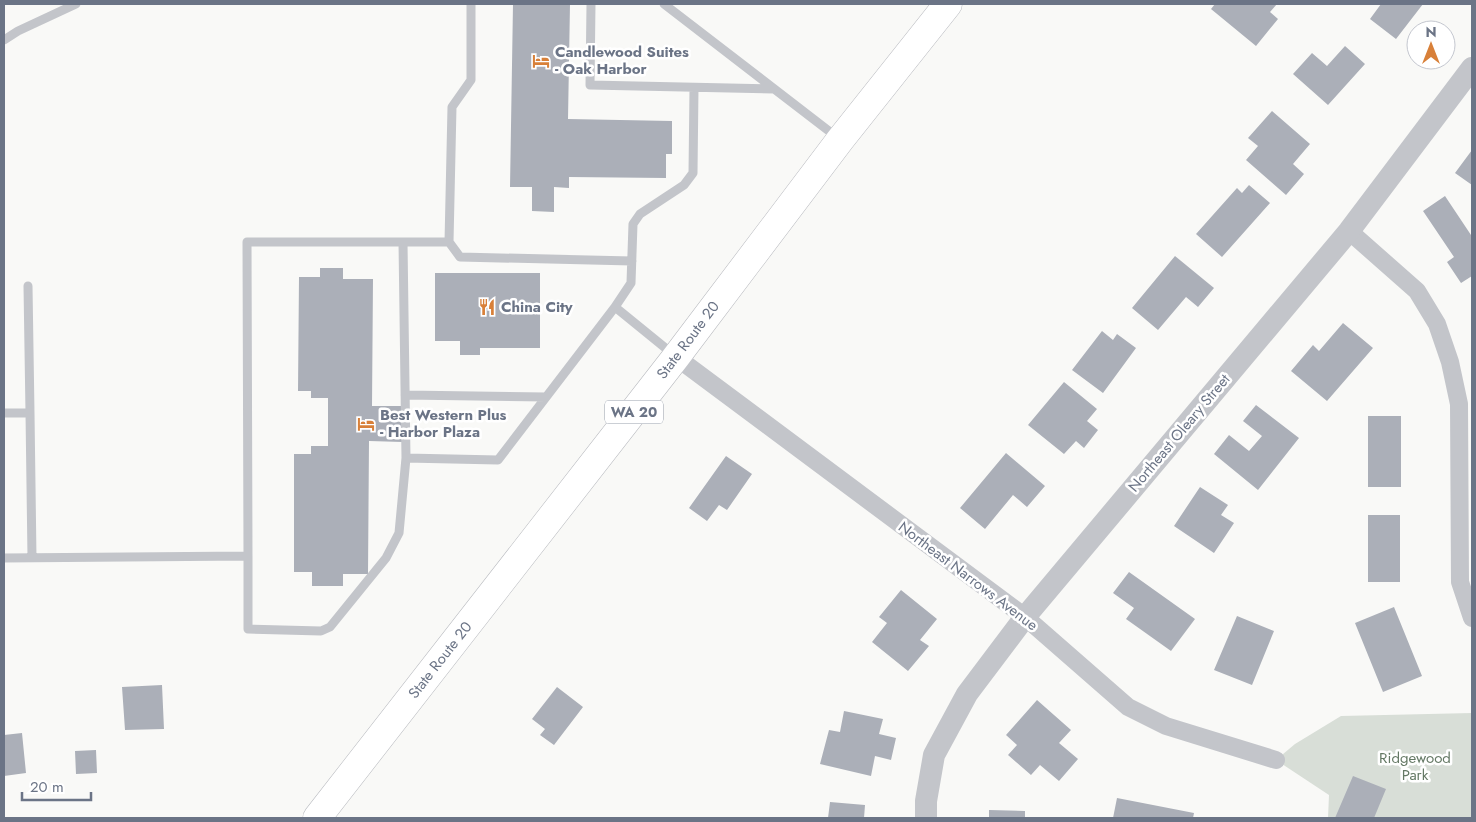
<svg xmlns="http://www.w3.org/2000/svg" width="1476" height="822" font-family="Jost,sans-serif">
<rect width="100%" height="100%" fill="#f9f9f7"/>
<!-- green -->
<path fill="#d8ded7" d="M1472 713V818H1328L1329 795 1276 760 1295 744 1341 716Z"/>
<!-- building -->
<path fill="#abafb8" d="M513 4H570L568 119 672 121V154H666V178L569 177V188L554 187V212L532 211V187H510Z
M1215 4H1277L1270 12 1278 19 1256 46 1211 9Z
M1381 4H1423L1396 39 1370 19Z
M1345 46 1365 64 1328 105 1293 74 1312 53 1327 66Z
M1272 111 1310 144 1293 164 1304 174 1286 195 1246 160 1258 146 1248 138Z
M1472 150V185L1455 173Z
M1249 185 1270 203 1222 257 1196 234 1237 188 1242 193Z
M1445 196 1471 235 1472 234V276L1461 283 1447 262 1454 257 1423 211Z
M1175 256 1214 288 1198 307 1186 297 1158 330 1132 308Z
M320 268H343V279H373L372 406H403V442L369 441 368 574H343V586H312V572H294V454H311V446H328V398H311V391H298L299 277H320Z
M435 273H540V348H480V355H460V341H435Z
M1343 323 1373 348 1327 401 1291 371 1313 345 1319 351Z
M1102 331 1113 340 1117 334 1136 348 1103 393 1072 370Z
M1064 382 1097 409 1087 421 1098 430 1084 448 1076 441 1064 454 1028 425Z
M1256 405 1299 438 1258 490 1214 454 1229 435 1249 451 1262 436 1243 421Z
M1368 416H1401V487H1368Z
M1006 453 1045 486 1027 507 1013 495 985 529 960 508Z
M726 456 752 474 727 510 719 505 707 521 689 508Z
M1200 487 1228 505 1221 515 1234 523 1214 553 1174 526Z
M1368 515H1400V582H1368Z
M1129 572 1195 619 1171 651 1126 619 1134 608 1113 593Z
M901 590 937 619 920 640 929 646 908 671 872 642 887 623 879 617Z
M1394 607 1422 676 1383 692 1355 623Z
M1237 616 1274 631 1252 685 1214 670Z
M162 685 164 729 125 730 122 687Z
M557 687 583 707 554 745 540 735 545 729 532 719Z
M1037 700 1071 730 1059 743 1078 759 1059 781 1040 765 1031 775 1008 755 1017 745 1006 735Z
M844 711 883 719 879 734 896 738 891 760 875 756 871 776 820 764 829 730 840 732Z
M22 733 26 773 4 776V735Z
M96 750 97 773 76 774 75 751Z
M1353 776 1386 789 1374 818H1335Z
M1117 798 1194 813 1193 818H1113Z
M830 802 865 805 864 818H828Z
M989 810 1025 811V818H989Z"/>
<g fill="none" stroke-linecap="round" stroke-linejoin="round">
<!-- primary casing -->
<g stroke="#b7b9be" stroke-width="29">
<path id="primary" d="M317 818 676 357 840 140 948 4"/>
</g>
<!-- service -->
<path stroke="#c3c5ca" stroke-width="9" d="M591 4 590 85 774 89
M664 4 838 138
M4 40 18 31 76 4
M403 242 406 458
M449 242 460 257 632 261
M28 286 30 413
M615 307 631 283 633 224 640 214 684 185 693 173 694 88
M405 395 546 397
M4 413H30L32 558
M248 556V629L321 631 330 627 386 558 399 533 406 458 498 460 615 307 674 355
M4 558 248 556 247 242H449L452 107 471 80V4"/>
<!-- minor -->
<path stroke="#c3c5ca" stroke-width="18" d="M1349 231 1417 291 1437 324 1450 362 1459 404 1460 582 1472 618
M676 357 1025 617 1128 707 1166 726 1276 760"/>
<!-- tertiary -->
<path stroke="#c3c5ca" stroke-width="22" d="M926 818V801L934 755 967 694 1025 617 1349 231 1472 68"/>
<!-- primary -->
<use href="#primary" stroke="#fff" stroke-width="28"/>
</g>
<!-- icons -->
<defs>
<g id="hotel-bare" transform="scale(1.35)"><path d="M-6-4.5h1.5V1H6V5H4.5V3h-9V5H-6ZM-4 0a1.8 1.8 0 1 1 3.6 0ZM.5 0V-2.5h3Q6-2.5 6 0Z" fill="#d88039" stroke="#fff" stroke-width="2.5" paint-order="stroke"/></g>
<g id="restaurant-bare" transform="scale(1.35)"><path d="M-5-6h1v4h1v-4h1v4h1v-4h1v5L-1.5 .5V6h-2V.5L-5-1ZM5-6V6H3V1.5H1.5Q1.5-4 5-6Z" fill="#d88039" stroke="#fff" stroke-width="2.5" paint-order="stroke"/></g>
</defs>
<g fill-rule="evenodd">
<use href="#hotel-bare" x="541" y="61"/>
<use href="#restaurant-bare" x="487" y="307"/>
<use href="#hotel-bare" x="366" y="424"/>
</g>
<g text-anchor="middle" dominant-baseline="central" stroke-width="5" stroke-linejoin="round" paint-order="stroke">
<!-- shield labels -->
<rect fill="#fff" stroke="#979eaa" stroke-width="1" x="605" y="400.5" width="58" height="23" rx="4"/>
<g font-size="14" font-weight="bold" fill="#6b7486">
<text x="634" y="412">WA 20</text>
</g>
<!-- poi labels -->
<g font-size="15" font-weight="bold" fill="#6b7486" stroke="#fff" text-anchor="start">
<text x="555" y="52">Candlewood Suites<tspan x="555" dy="17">- Oak Harbor</tspan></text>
<text x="501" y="307">China City</text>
<text x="380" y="415">Best Western Plus<tspan x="380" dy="17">- Harbor Plaza</tspan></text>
</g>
<!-- street labels -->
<g font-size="15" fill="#6b7486" stroke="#fff">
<text transform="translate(688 340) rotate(-53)">State Route 20</text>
<text transform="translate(1179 433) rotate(-50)">Northeast Oleary Street</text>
<text transform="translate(968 576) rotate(37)">Northeast Narrows Avenue</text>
<text transform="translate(440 660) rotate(-52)">State Route 20</text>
</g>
<!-- park labels -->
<g font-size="15" fill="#657965" stroke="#fff">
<text x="1415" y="758">Ridgewood<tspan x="1415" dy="17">Park</tspan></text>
</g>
</g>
<!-- border -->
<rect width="1476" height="822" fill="none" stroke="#6b7486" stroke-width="10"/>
<!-- north arrow -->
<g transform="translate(1431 45)"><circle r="24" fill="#ffffff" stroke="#c4c7cf"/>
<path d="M0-4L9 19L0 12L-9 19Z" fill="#d88039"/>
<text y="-8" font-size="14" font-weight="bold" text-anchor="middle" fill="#6b7486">N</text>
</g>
<!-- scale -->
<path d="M22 792v8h69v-8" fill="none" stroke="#6b7486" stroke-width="2.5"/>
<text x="30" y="792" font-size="15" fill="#6b7486" stroke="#ffffff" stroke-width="4" paint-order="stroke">20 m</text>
</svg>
